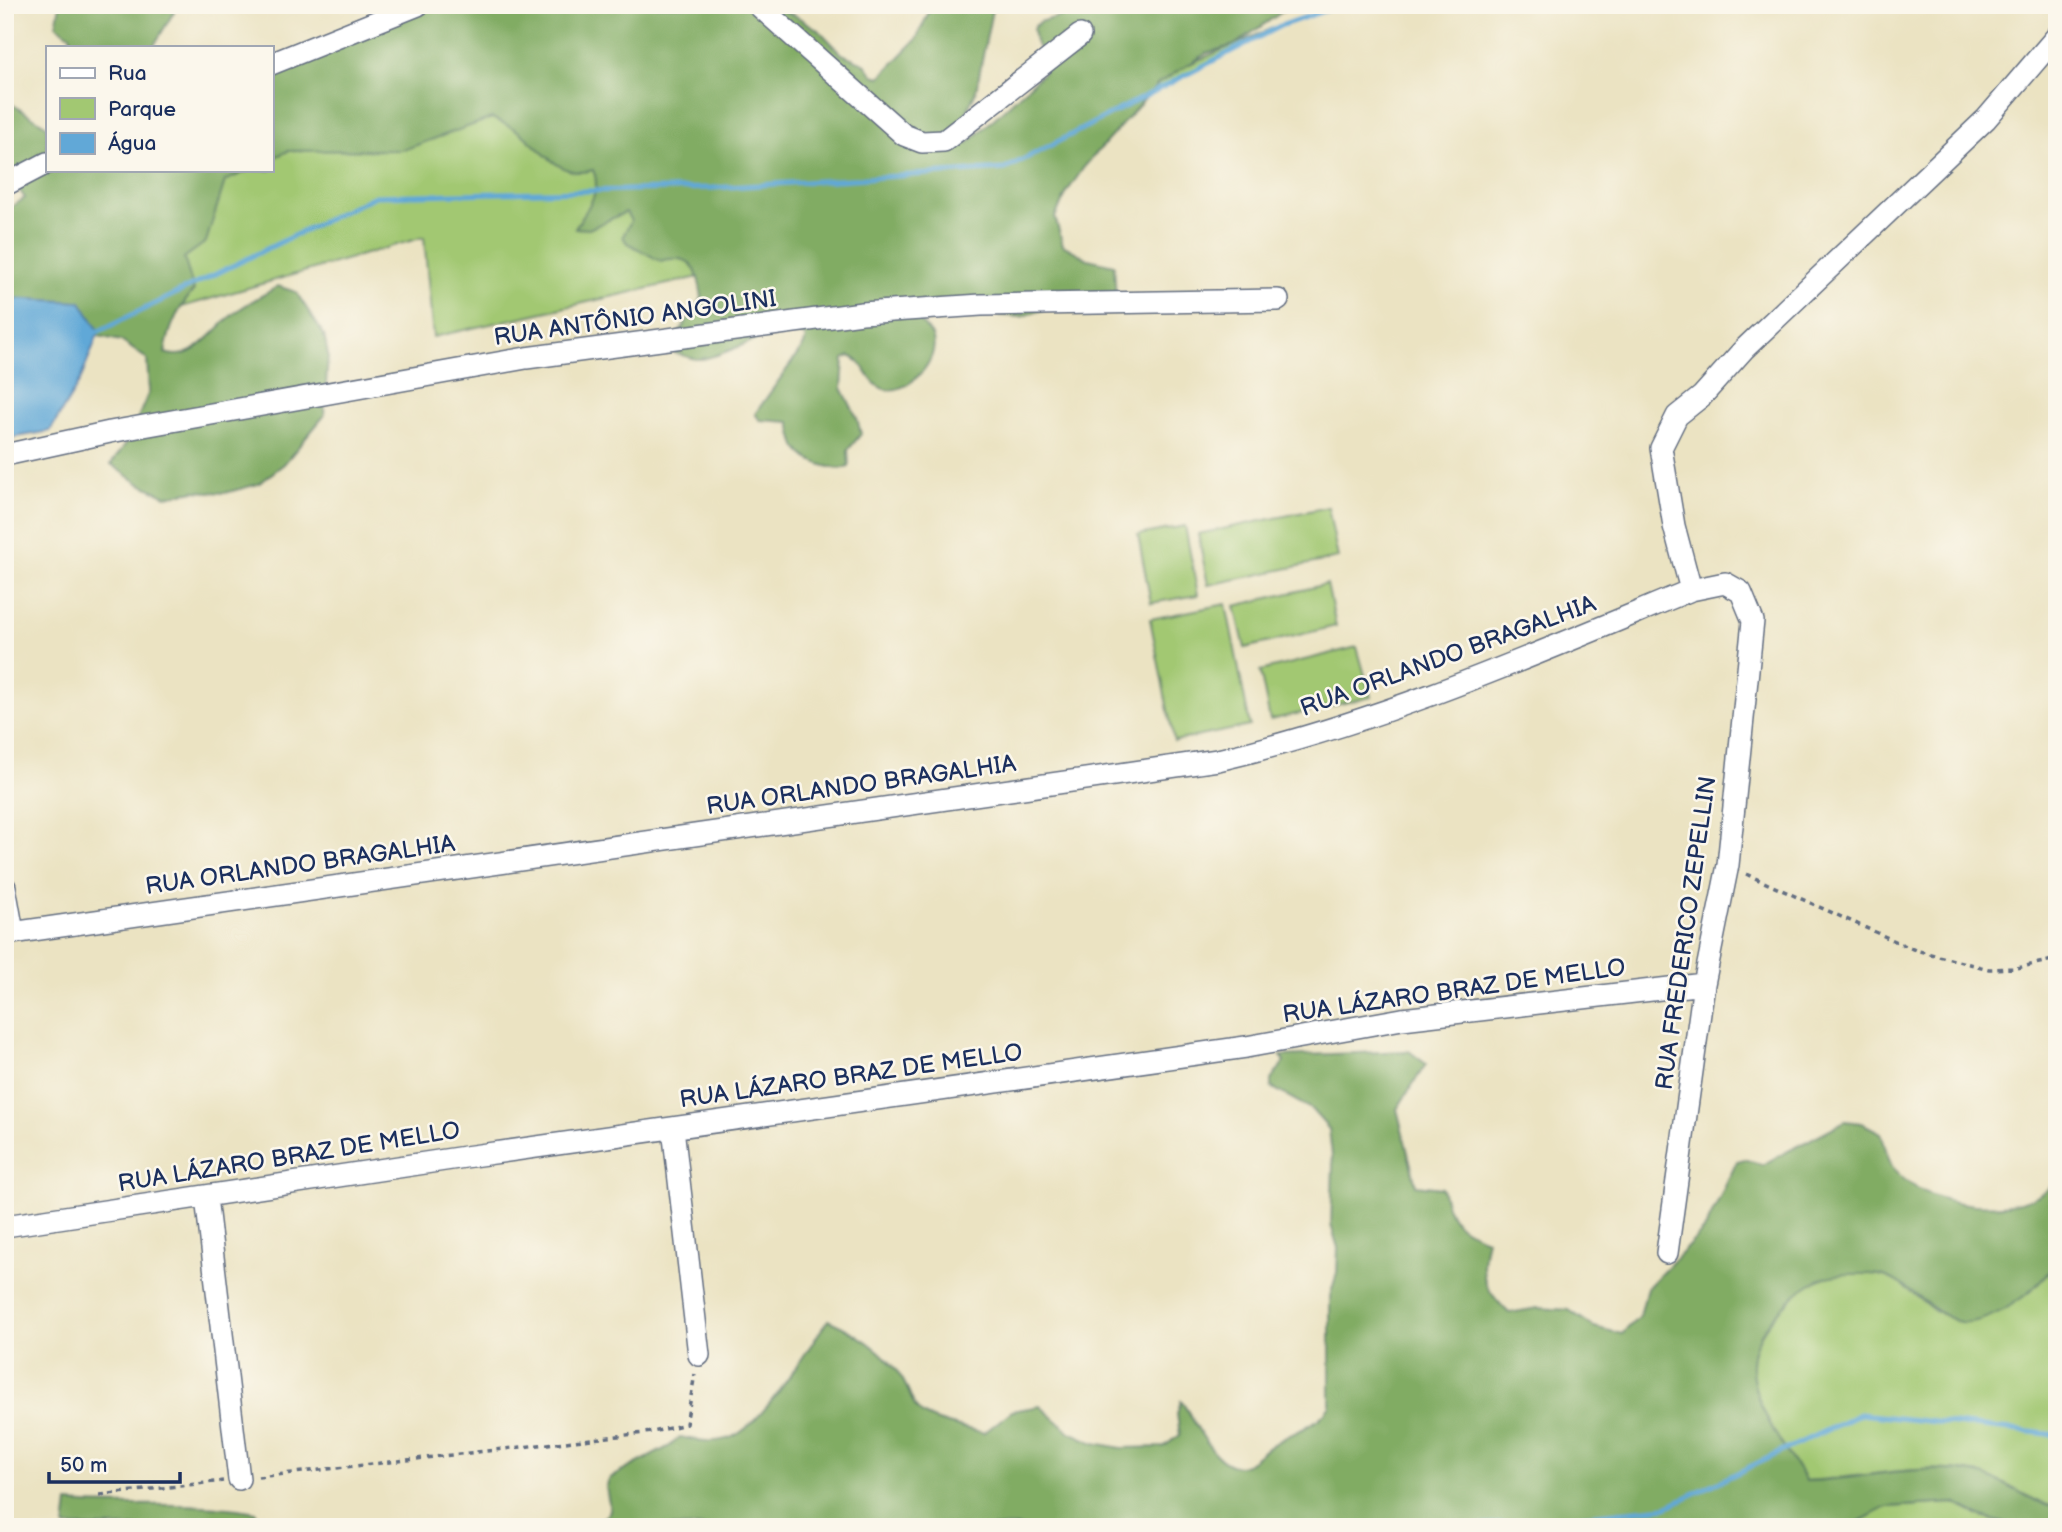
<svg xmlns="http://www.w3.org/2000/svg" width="2062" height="1532" font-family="'Balsamiq Sans',sans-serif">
<rect width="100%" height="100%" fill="#fbf7ec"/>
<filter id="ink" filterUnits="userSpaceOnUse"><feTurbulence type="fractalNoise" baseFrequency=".0143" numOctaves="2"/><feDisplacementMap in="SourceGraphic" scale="14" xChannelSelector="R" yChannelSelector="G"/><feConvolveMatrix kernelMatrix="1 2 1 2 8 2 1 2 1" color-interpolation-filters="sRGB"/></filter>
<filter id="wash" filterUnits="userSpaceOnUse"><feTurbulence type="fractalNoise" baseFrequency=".00686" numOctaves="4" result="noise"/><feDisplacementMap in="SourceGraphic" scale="28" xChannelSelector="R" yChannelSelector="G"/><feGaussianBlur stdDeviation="1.57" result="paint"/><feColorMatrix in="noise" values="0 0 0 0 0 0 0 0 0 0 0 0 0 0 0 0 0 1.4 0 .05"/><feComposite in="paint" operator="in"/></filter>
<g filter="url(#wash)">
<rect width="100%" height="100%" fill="#ebe3c2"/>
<!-- green -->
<path fill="#a2c872" stroke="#5e7c68" stroke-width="2" d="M497 5H724L788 59 982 154 1275 27 1006 169 996 210 433 337 424 237 99 331 5 246 95 170H271V89Z
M1328 507 1338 558 1208 585 1198 534Z
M1185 526 1198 595 1151 603 1138 535Z
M1327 584 1336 626 1245 648 1235 606Z
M1226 604 1250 726 1174 741 1150 619Z
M1357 647 1371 697 1270 720 1260 671Z
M2057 1257V1508C2026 1501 2004 1478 1973 1473 1917 1463 1861 1478 1806 1481 1785 1450 1753 1406 1752 1367 1751 1333 1790 1290 1820 1277 1834 1271 1868 1272 1883 1276 1901 1280 1921 1301 1936 1312L2039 1282Z
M1954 1503 1982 1517 2018 1527H1848L1887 1507Z"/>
<!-- forest -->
<path fill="#81ac64" stroke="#4e6e61" stroke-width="2" d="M60 5H178L153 47H73L70 35 56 25Z
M427 5 769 6 794 15 819 30 842 54 864 63 873 75 880 77 916 40 932 5H993L976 91 958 132 960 141 968 143 1043 73 1047 60 1035 42 1033 28 1039 22 1065 15 1068 5H1102L1111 10 1123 5H1292L1234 45 1207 53 1158 84 1084 167 1067 192 1055 217 1063 245 1088 259 1114 265 1116 299 1092 293 1021 317 932 310 918 319C922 324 929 330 932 336 942 359 907 396 884 389 867 384 866 361 849 356L844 359 842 388 857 418 861 434 848 450 849 467C835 471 807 463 798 449 793 443 792 430 790 422L760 420 755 414 804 345 806 336C770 323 736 354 701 359 693 360 682 355 675 353L672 344 702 298C698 269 693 252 660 261L626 242 623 236 631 221 626 212 589 229 575 228C586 210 603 191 593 170 562 180 544 152 522 134 513 127 502 123 492 118L403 150 288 151 271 159V60Z
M5 100 47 126V170H249L225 181 206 242 184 258 194 290C177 310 169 328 165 353 195 364 215 327 236 312 249 302 264 295 278 286L296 292 324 335 328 355 324 416 284 464 258 484 225 493 195 491 166 496 138 483 111 464 128 441 149 392 147 359 121 341 94 335 5 343V211L25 198 5 171Z
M1409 1051 1426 1064 1397 1109 1416 1185 1442 1188C1448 1219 1457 1229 1487 1239 1478 1275 1483 1288 1509 1313L1538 1308 1569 1310 1594 1327 1622 1334 1640 1316 1647 1288 1705 1229 1737 1161 1745 1159 1762 1165 1845 1121 1862 1123 1881 1133C1885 1143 1887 1160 1894 1169 1923 1208 2025 1222 2057 1180 2057 1204 2061 1231 2057 1255 2052 1283 1985 1331 1956 1321 1930 1311 1905 1282 1884 1276 1877 1273 1865 1274 1857 1274 1827 1273 1808 1281 1787 1303 1770 1319 1751 1342 1752 1367 1752 1403 1786 1452 1806 1481 1862 1479 1917 1463 1973 1473 2004 1478 2026 1501 2057 1508V1527H2018L1982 1517 1954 1503 1887 1507 1848 1527H576C588 1518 602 1526 610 1510L606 1487 610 1478 670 1446 680 1437C699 1441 720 1445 738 1434 769 1414 806 1351 828 1320 860 1334 893 1356 908 1390 913 1401 914 1410 926 1416 943 1425 966 1428 984 1433L1012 1411 1040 1406 1070 1432 1094 1443 1122 1448 1163 1447 1180 1435 1177 1414 1181 1401C1194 1417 1217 1478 1246 1464 1257 1459 1265 1447 1277 1442 1296 1431 1318 1425 1330 1406V1296L1337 1273 1338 1248 1331 1225 1333 1165 1329 1129 1311 1109 1271 1087V1080L1284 1062 1280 1056Z
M68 1503C130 1508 194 1500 256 1512L260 1527H65Z"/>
<!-- water -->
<path fill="#61a8d7" stroke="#3e6c9a" stroke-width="2" d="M8 298 81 302 99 331 80 381 50 431 5 439V299Z"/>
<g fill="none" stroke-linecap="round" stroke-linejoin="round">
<!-- stream -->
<path stroke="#61a8d7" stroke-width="5" d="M95 333 375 196 713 188 1005 169 1280 26 1341 5
M1473 1527 1666 1507 1860 1414 2057 1435"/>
</g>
</g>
<g filter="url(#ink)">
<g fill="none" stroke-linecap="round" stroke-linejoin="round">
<!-- street casing -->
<g stroke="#646e81" stroke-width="24">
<path id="street" d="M758 5 904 135 922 142 944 141 1080 35
M271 64 418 5
M5 185 47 163
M5 455 110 432 526 358 862 313 981 305 1278 300
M1691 590 1674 526 1661 448 1677 416 1702 396 1744 349 1986 119 2057 36
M5 887 13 932
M5 934 1218 760C1382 722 1536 654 1691 590L1725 583 1741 592 1753 621 1728 865 1704 984 1667 1253
M673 1128 699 1355
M206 1197 239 1479
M5 1226 465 1157 1246 1047 1402 1019 1704 984"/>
</g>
<!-- path -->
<path stroke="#646e81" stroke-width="3.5" stroke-dasharray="5 5" stroke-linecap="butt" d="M1746 874 1915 950 1989 969 2017 968 2057 959
M258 1477 653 1432 686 1424 695 1374
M100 1495 223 1481"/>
<!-- street -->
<use href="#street" stroke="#fff" stroke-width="21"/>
</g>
</g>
<g text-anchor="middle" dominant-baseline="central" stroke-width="5" stroke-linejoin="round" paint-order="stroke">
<!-- street labels -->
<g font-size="24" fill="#1b2f5e" stroke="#fbf7ec">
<text transform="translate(635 318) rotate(-8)">RUA ANTÔNIO ANGOLINI</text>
<text transform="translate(1448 656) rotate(-20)">RUA ORLANDO BRAGALHIA</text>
<text transform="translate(861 785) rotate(-8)">RUA ORLANDO BRAGALHIA</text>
<text transform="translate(300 865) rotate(-8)">RUA ORLANDO BRAGALHIA</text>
<text transform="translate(1686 933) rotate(-82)">RUA FREDERICO ZEPELLIN</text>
<text transform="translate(1454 991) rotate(-8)">RUA LÁZARO BRAZ DE MELLO</text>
<text transform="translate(851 1076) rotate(-8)">RUA LÁZARO BRAZ DE MELLO</text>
<text transform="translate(289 1157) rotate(-9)">RUA LÁZARO BRAZ DE MELLO</text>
</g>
</g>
<!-- margin -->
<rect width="2062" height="1532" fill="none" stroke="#fbf7ec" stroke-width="28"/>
<!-- legend -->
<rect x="46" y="46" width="228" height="126" fill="#fbf7ec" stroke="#a1a7b3" stroke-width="2"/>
<rect x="60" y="68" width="35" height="10" fill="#ffffff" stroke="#a1a7b3" stroke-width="2"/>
<text x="108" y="80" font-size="21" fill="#1b2f5e">Rua</text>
<rect x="60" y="98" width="35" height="21" fill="#a2c872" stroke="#a1a7b3" stroke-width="2"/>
<text x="108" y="116" font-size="21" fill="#1b2f5e">Parque</text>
<rect x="60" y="133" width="35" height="21" fill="#61a8d7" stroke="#a1a7b3" stroke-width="2"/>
<text x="108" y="150" font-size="21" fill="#1b2f5e">Água</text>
<!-- scale -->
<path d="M49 1472v10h131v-10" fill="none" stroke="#1b2f5e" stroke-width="3.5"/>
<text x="60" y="1472" font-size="21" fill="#1b2f5e" stroke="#fbf7ec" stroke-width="5" paint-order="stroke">50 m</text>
</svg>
